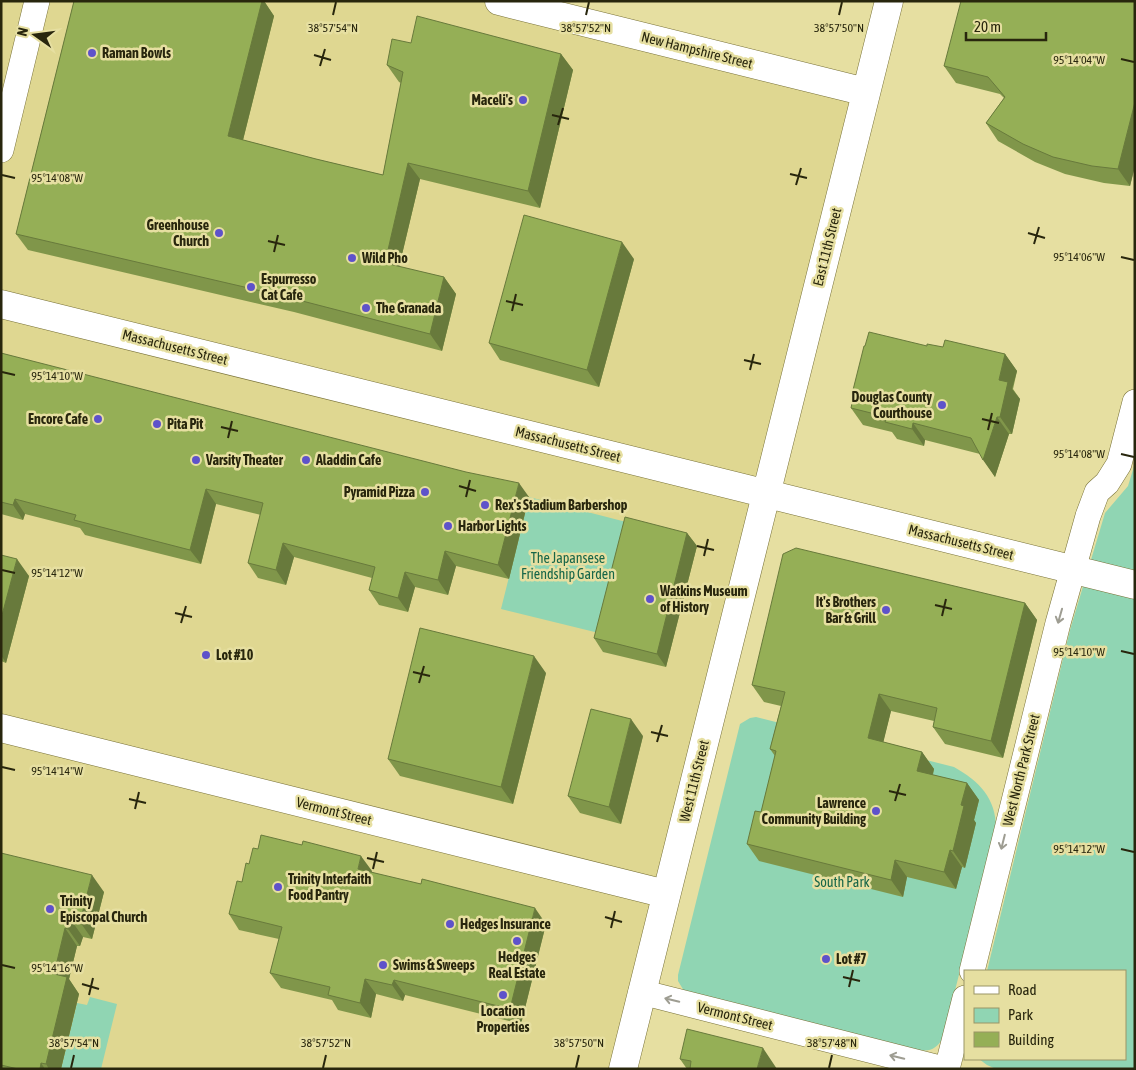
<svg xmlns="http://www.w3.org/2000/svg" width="1136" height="1070" font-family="'Asap Condensed',sans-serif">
<rect width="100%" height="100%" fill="#e6dfa1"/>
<!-- built -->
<path fill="#dfd791" d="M1 1H499L866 92 623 1069H1Z"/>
<!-- green -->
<path fill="#90d5b3" d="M1135 463V1069H996L987 1065 979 1059H1125V971H987L1070 630 1105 513 1128 486Z
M529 497 634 524 607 635 501 609Z
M756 717 954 767C979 781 996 798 996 828L943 1038C937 1048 931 1052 919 1050L684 991 678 981V975L740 724 750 718Z
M90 997 117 1004 101 1069H61L77 1003 87 1005Z"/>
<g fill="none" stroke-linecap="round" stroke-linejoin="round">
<!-- street casing -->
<g stroke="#787137" stroke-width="26">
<path id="street" d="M1 150 37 1
M972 971 1058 623 1088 516 1097 492 1107 483 1119 464 1135 402
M641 992 944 1069
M947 1069 965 998"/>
</g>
<!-- secondary casing -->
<g stroke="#787137" stroke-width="29">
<path id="secondary" d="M499 1 866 92
M1 304 1135 585
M1 728 666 894
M623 1069 889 1"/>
</g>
<!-- street -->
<use href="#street" stroke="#fff" stroke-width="25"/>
<!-- secondary -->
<use href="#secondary" stroke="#fff" stroke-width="28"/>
</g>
<!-- wall -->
<path fill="#80964a" d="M74 1H264L274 16 243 140 316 159 383 175 401 83 399 82 387 65 411 43 561 54 573 70 540 208 420 179 399 267 444 277 456 294 442 351 294 312 28 250 16 234Z
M1135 1V166L1130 186 1104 183 1065 174 1035 162 998 141 986 123 1004 98 1000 94 956 83 944 66Z
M634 259 599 387 500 360 489 343Z
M927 346 943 347 1005 354 1017 371 1013 389 1020 399 1012 434H1009L995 477 980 454 925 440 924 446 897 439 892 432 863 425 851 408 854 396 852 394Z
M1 353 529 497 509 579 456 566 448 595 415 587 408 612 379 605 369 590 372 578 294 557 286 585 258 578 248 563 261 515 216 504 201 564 85 535 80 528 25 514 23 520 1 514Z
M687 533 697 546 666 667 603 652 594 638Z
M1 555 29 576 6 663 1 661Z
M1025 603 1037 620 1003 758 945 744 933 727 934 721 891 711 883 742 922 752 934 769 933 775 967 783 979 800 974 820 976 823 965 868 962 867 956 889 907 877 903 897 759 861 747 844 761 812 775 756 770 749 781 706 764 702 752 685Z
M546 673 513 804 400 776 388 759Z
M643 736 621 824 580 813 568 796Z
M1 853 104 892 92 939 83 937 80 946H77L69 979 79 994 61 1069H1Z
M249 864 372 871 371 872 546 924 521 1024 405 995 403 1001 376 994 371 1018 338 1010 332 1000 281 988 270 973 279 939 239 930 229 914Z
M680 1059 777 1069H687Z"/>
<!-- shaded-wall -->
<path fill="#687a3c" d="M262 1H264L274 16 240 152 228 136Z
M561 54 573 70 540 208 528 191Z
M1135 102V166L1130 186 1118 169Z
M408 163 420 179 396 280 385 263Z
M622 242 634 259 599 387 587 370Z
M444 277 456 294 442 351 430 334Z
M1005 354 1017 371 1012 389 1020 399 1012 434 1000 417 999 380Z
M997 417 1009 434 995 477 983 460Z
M913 423 925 440 924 446 912 429Z
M519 483 529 497 509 579 498 565Z
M206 489 216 504 201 564 190 550Z
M15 499 25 514 23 520 13 505Z
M687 533 697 546 666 667 657 654Z
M283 543 294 557 286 585 276 570Z
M445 551 456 566 448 595 438 580Z
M17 559 29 576 6 663 1 655V619Z
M405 572 415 587 408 612 398 598Z
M1025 603 1037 620 1003 758 991 741Z
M534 656 546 673 513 804 501 787Z
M879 694 891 711 880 756 868 738Z
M631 719 643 736 621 824 609 807Z
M922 752 934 769 929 788 917 771Z
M967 783 979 800 974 820 976 823 965 868 953 851 961 805Z
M950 850 962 867 956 889 944 872Z
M361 856 372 871 369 884 358 869Z
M895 860 907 877 903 897 891 880Z
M92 875 104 892 92 939 80 922Z
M535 908 546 924 521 1024 510 1009Z
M71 920 83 937 80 946 68 929Z
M65 928 77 946 69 979 79 994 61 1069H49L46 1064 54 974Z
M365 979 376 994 371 1018 360 1003Z
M394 980 405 995 403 1001 392 985Z
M763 1048 777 1069H757Z
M41 1063 45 1069H40Z"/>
<!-- building -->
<path fill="#95af56" stroke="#687a3c" d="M74 1H262L228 136 316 159 383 175 403 72 387 65 392 39 411 43 417 16 561 54 528 191 408 163 385 263 444 277 430 334 283 296 16 234Z
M961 1H1135V102L1118 169 1092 166 1053 157 1023 144 986 123 1005 97 988 77 944 66Z
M524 215 622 242 587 370 489 343Z
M869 332 927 346V344L943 347 945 340 1005 354 999 380 1008 382 1000 417H997L983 460 971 438 913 423 912 429 885 422 887 417 851 408 854 394H852L864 346H865Z
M1 353 466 472 519 483 498 565 445 551 438 580 405 572 398 598 369 590 375 567 283 543 276 570 248 563 263 503 206 489 190 550 74 520 76 515 15 499 13 505 1 502Z
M625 517 687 533 657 654 594 638Z
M796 548 1025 603 991 741 933 727 937 708 879 694 868 738 922 752 917 771 967 783 961 805 964 806 953 851 950 850 944 872 895 860 891 880 747 844 755 811 761 812 776 751 770 749 785 692 752 685 783 554Z
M1 555 17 559 1 619Z
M420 628 534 656 501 787 388 759Z
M591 709 631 719 609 807 568 796Z
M261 835 302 845 303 841 361 856 358 869 421 884 422 879 535 908 510 1009 394 980 392 985 365 979 360 1003 328 995 330 987 270 973 282 927 229 914 237 881 242 882 246 863 249 864 253 848 258 849Z
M1 853 92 875 80 922 71 920 68 929 65 928 54 974 67 977 46 1064 41 1063 40 1069H18L1 1065Z
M687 1029 763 1048 757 1069H690L691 1061 680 1059Z"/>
<!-- one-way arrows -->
<defs><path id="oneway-shaft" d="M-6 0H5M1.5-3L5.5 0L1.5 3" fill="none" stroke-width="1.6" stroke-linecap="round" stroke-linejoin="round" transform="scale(1.25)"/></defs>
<g stroke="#9e9d92">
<use href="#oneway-shaft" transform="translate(1060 616) rotate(106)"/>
<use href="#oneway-shaft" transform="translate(1003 842) rotate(104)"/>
<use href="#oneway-shaft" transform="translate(672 1000) rotate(-166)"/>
<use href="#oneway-shaft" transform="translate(897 1057) rotate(-166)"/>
</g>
<!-- ticks -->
<path fill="none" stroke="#28260d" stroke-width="2" d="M333 15 336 2M586 15 589 2M839 15 842 2M314 55 331 60M1121 59 1134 62M320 66 325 49M552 115 569 119M558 125 563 108M790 174 807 178M2 175 15 178M796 185 801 168M1028 233 1045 238M268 241 285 245M1034 244 1039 227M274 252 278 235M1121 257 1134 260M506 301 523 305M512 311 516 294M744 360 761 364M750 370 754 354M2 372 15 375M982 419 999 423M221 427 238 431M988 430 992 413M228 438 232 421M1121 454 1134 457M459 486 476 491M466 497 470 480M697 546 714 550M704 556 708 539M2 570 15 573M935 605 952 609M175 613 192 617M942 616 946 599M181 623 186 606M1121 651 1134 654M413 672 430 676M419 683 424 666M651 732 668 736M657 742 662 725M2 767 15 770M889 791 906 795M129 799 146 803M895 801 900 784M135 809 139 792M1121 849 1134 852M367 858 384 862M373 869 377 852M605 917 622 922M611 928 615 911M2 965 15 968M843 977 860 981M82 984 99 989M849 987 853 970M89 995 93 978M71 1068 74 1055M323 1068 326 1055M576 1068 579 1055M829 1068 832 1055"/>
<!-- markers -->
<g fill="#5e52ca" stroke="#e6dfa1" stroke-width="2">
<circle cx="92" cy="53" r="5"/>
<circle cx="523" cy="100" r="5"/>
<circle cx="219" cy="233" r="5"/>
<circle cx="352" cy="258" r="5"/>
<circle cx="251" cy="287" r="5"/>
<circle cx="366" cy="308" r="5"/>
<circle cx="942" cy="405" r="5"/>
<circle cx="98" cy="419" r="5"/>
<circle cx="157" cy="424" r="5"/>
<circle cx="196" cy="460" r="5"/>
<circle cx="306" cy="460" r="5"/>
<circle cx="425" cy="492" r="5"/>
<circle cx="485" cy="505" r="5"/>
<circle cx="448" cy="526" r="5"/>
<circle cx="650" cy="599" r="5"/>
<circle cx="886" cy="610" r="5"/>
<circle cx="206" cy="655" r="5"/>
<circle cx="876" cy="811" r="5"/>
<circle cx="278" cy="887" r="5"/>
<circle cx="50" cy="909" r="5"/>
<circle cx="450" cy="924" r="5"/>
<circle cx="517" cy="941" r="5"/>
<circle cx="826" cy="959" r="5"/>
<circle cx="383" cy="965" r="5"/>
<circle cx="503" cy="995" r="5"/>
</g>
<g text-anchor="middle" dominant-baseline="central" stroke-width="5" stroke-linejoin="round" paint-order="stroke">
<!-- street labels -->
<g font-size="14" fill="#28260d" stroke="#e6dfa1">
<text transform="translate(697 50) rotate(14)">New Hampshire Street</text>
<text transform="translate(827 247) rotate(-76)">East 11th Street</text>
<text transform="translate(175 347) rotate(14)">Massachusetts Street</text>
<text transform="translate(568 444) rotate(14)">Massachusetts Street</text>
<text transform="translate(961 542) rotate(14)">Massachusetts Street</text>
<text transform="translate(1021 770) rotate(-76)">West North Park Street</text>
<text transform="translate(694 781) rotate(-76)">West 11th Street</text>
<text transform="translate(334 811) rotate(14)">Vermont Street</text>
<text transform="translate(735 1016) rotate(14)">Vermont Street</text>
</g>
<!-- poi labels -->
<g font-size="14" font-weight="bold" fill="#28260d" stroke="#e6dfa1" text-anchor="start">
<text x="102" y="53">Raman Bowls</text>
<text x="513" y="100" text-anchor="end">Maceli's</text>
<text x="209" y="225" text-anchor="end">Greenhouse<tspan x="209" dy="16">Church</tspan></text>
<text x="362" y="258">Wild Pho</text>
<text x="261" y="279">Espurresso<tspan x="261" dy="16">Cat Cafe</tspan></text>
<text x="376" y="308">The Granada</text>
<text x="932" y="397" text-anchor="end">Douglas County<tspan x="932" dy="16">Courthouse</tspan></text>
<text x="88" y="419" text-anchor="end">Encore Cafe</text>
<text x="167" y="424">Pita Pit</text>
<text x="206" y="460">Varsity Theater</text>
<text x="316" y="460">Aladdin Cafe</text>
<text x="415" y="492" text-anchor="end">Pyramid Pizza</text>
<text x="495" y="505">Rex's Stadium Barbershop</text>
<text x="458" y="526">Harbor Lights</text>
<text x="660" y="591">Watkins Museum<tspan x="660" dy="16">of History</tspan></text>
<text x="876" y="602" text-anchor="end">It's Brothers<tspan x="876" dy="16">Bar &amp; Grill</tspan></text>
<text x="216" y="655">Lot #10</text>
<text x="866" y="803" text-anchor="end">Lawrence<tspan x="866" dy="16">Community Building</tspan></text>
<text x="288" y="879">Trinity Interfaith<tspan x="288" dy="16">Food Pantry</tspan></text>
<text x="60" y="901">Trinity<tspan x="60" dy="16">Episcopal Church</tspan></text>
<text x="460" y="924">Hedges Insurance</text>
<text x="517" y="957" text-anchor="middle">Hedges<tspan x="517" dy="16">Real Estate</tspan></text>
<text x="836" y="959">Lot #7</text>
<text x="393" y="965">Swims &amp; Sweeps</text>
<text x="503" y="1011" text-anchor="middle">Location<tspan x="503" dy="16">Properties</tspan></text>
</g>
<!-- park labels -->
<g font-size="14" fill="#176648" stroke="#e6dfa1">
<text x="568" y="558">The Japansese<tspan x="568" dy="16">Friendship Garden</tspan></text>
<text x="842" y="882">South Park</text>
</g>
</g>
<g font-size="12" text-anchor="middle" fill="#28260d" stroke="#e6dfa1" stroke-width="5" stroke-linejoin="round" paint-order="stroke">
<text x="333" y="32">38°57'54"N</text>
<text x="586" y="32">38°57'52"N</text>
<text x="839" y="32">38°57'50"N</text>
<text x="1079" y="64">95°14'04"W</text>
<text x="57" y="182">95°14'08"W</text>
<text x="1079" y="261">95°14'06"W</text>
<text x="57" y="380">95°14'10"W</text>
<text x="1079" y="458">95°14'08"W</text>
<text x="57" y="577">95°14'12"W</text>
<text x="1079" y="656">95°14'10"W</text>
<text x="57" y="775">95°14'14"W</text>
<text x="1079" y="853">95°14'12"W</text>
<text x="57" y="972">95°14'16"W</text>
<text x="74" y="1047">38°57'54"N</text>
<text x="326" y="1047">38°57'52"N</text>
<text x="579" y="1047">38°57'50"N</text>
<text x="832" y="1047">38°57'48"N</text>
</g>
<!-- border -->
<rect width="1136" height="1070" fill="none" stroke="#28260d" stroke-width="5"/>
<!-- legend -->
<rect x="964" y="970" width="162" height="90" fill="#e6dfa1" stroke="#9a9566"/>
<rect x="974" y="986" width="25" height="8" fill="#ffffff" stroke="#9a9566"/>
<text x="1008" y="995" font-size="15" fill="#28260d">Road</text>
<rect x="974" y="1008" width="25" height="15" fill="#90d5b3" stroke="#9a9566"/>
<text x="1008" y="1020" font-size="15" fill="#28260d">Park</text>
<rect x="974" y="1032" width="25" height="15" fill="#95af56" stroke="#9a9566"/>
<text x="1008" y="1045" font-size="15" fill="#28260d">Building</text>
<!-- north arrow -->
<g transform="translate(35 35) rotate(284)" stroke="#e6dfa1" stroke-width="4" paint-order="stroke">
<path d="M0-4L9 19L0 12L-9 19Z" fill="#28260d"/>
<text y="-8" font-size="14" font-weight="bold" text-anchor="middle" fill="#28260d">N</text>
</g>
<!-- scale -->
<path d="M966 32v8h80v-8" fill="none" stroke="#28260d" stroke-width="2.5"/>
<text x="974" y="32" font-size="15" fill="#28260d" stroke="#e6dfa1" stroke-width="4" paint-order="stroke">20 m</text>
</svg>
